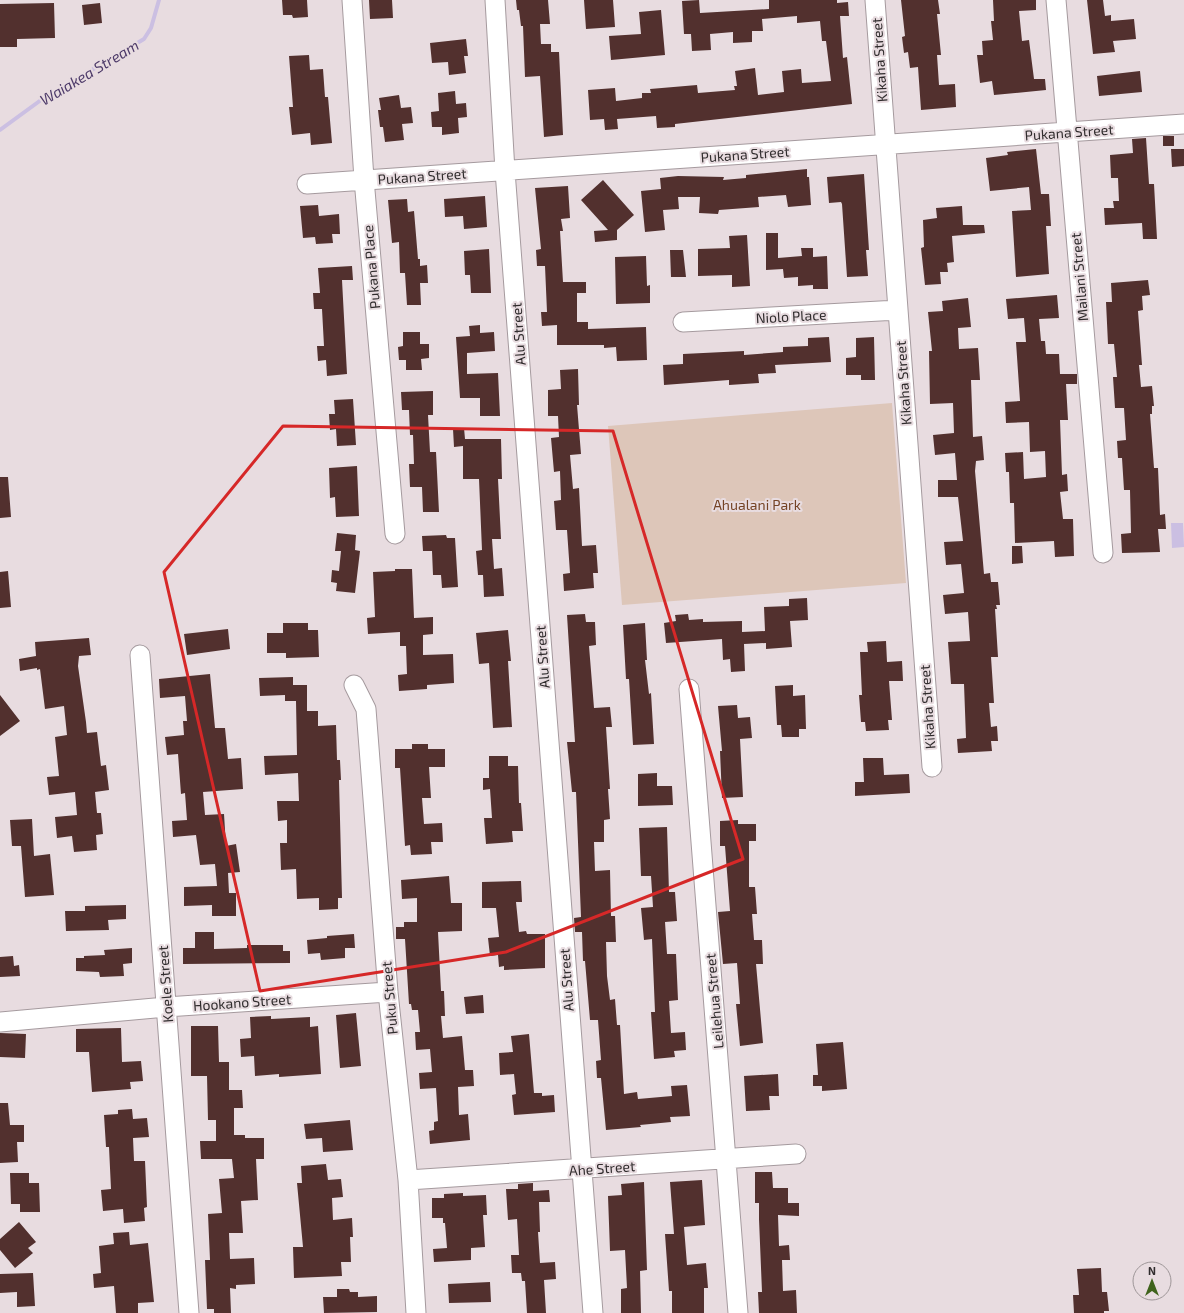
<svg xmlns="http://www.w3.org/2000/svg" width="1184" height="1313" font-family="'Exo 2',sans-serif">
<rect width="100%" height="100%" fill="#e8dce0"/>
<!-- green -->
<path fill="#ddc6b9" d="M892 403 906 583 622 605 608 426Z"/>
<!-- water -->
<path fill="#cbbfe2" d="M1171 523H1183L1184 547 1172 548Z"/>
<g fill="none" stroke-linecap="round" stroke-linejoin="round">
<!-- stream -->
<path stroke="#cbbfe2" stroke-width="4" d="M0 130 41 100 144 39 151 28 159 0"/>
</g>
<!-- building -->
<path fill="#52302e" d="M282 0H307L308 17 293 18 292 15H283Z
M369 0H392L393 18 370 19Z
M516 0H548L550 24H540L541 44H551V52H559L563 135 544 137 540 76 525 77 523 26H521L519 10H517Z
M584 0H613L615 27 586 29Z
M699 0 700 13 769 9V0H837V3L848 2 849 16H840L843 58 847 57 852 104 675 124V127L657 128 656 116 617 119 618 129 605 130 604 119 590 120 588 90 615 88 616 101 642 98V93H651L650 89 697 85 698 93 735 90 734 86H737L735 71 755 68 758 95 784 92 782 71 801 69 802 83 831 81 826 41H822L820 21 797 23V16L762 19 763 31H752V42L733 43V32L710 34 711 50 692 51 691 34H684L682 1Z
M901 0H938L940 14H937L941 55H937L939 85 955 84 956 107 921 110 918 67 910 68 908 52 904 53 902 37 905 36Z
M993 0H1036V10L1019 11 1022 41 1029 40 1034 79H1045L1046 90 994 95 992 81 980 83 977 55H983L982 41 993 40 991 21H994Z
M1087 0H1103L1105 16 1111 15V21L1134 19 1136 39 1113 41 1115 52 1093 54Z
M54 3 55 38 17 39V47H0V4Z
M100 3 102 23 84 25 82 5Z
M661 10 665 55 611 60 609 36 641 34 639 12Z
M466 39 468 56H464L466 73 449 75 448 62 432 63 430 43Z
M309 55 310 70 323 69 325 97H328L332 143 311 145 310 133 292 135 289 107H293L289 56Z
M1140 71 1142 92 1099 96 1097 76Z
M455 91 456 104 466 103 467 117 458 118 459 133 442 135V127H432L431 112 439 111 438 93Z
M399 95 401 108 411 107 413 123 402 124 404 140 385 142 383 127H380L378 110H381L379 98Z
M1163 136H1174V146H1163Z
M1146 138 1149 184H1154L1157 239H1143L1142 223 1105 225 1104 208H1114L1113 201H1119L1118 178H1111L1110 155 1133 153 1132 139Z
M1036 149 1041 194H1049L1051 226H1046L1049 274 1016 277 1012 211 1031 210 1029 187 990 191 986 158 1008 155 1007 152Z
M1171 149H1184V166L1172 167Z
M807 169V177H809L811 205 788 207 786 195 758 197 759 207 719 210 718 214 699 213 700 197H678L679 209 663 210 665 230 645 232 641 191 661 189 660 178 678 176 724 177 723 180 746 178V175Z
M864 174 869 250H866L868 276 847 277 842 204 841 202 829 203 827 177Z
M603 180 634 215 617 230V240L595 242 594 231 608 230 581 200Z
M568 186 570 218 561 219 563 231H560L563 282H586V293H577V322H588V329L646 327 647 360 617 361 616 347 604 348V345H557V325L542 326 541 312H547L545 266H537L536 250 541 249 535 188Z
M485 196 487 227 464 229 463 216 445 217 444 199Z
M407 199 408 212 414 211 418 259H420V266L427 265 428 283H420L421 305H407L405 273H400L399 242 392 243 388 200Z
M318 205 319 216 339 214 340 234H332L333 243 316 244 315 237 303 238 300 206Z
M962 206 963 225H984L985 233 952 236 954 262 947 263 948 272H940L941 284 925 285 921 248 924 247 923 220 937 218 936 208Z
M766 233H778V258L802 256 801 248H813V257L827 256 828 289H813V285L798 286V277L784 278 783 269 766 270Z
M747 235 750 286 732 287V275L698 276V249L730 248 729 236Z
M489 249 491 293H471L470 275H465L464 251Z
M670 250H683L686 277H671Z
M646 256 647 286 650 285V303L616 304 615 257Z
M352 266 353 280H342L347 374 327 376 326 360 318 361 317 346H324L322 309H314L313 293H320L318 268Z
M1148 280 1150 295 1142 296 1143 310 1138 311 1142 365H1139L1141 387 1152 386 1154 406H1152V414H1150L1154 468H1158L1160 515 1165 514 1166 529H1158L1160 552 1122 553 1121 534 1131 533 1130 490H1124L1122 458H1118L1117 441 1126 440 1124 408H1115L1113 377H1117L1114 344H1108L1106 302H1112L1111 283Z
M1057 295 1059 318 1039 319 1041 341H1045L1046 354H1059L1060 374H1077V384H1066L1068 420H1060L1062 475 1067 474 1068 491 1060 492 1063 519H1073L1074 556 1055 557 1054 541 1015 543 1014 503H1010L1009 472H1006L1005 453 1023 452 1024 479 1046 477 1045 451 1030 452 1029 422 1006 423 1005 402 1020 401 1016 342H1026L1024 318 1008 319 1006 299Z
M968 298 971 327 958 328 959 349 978 348 980 380H971L973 437 982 436 984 460 976 461 975 471 984 574 990 573 991 582H998L1000 605H996L997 609H995L998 657H991L994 703H989L991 727 997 726 998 741H991L992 751 958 753 957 739 966 738 964 684H951L948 642 970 641 968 612 945 614 943 595 964 593 961 564 946 565 944 542 963 541 958 497H938V480H957L955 453 935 455 933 435 954 433 953 403 930 404 929 351H932L928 312 943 311 942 301Z
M480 325V333L494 332 495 351 467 353V374L498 373 500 416H480V398H460L456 337 470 336 469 326Z
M403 332H420V344H429V358L421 359 422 370H406V360H399L398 347 403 346Z
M829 337 831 362 775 365 776 373 758 374 759 383 729 385V380L664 385 663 365 683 364V354L744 351V355L783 352V347L808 346V338Z
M874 337 875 380H861V375H846V358L856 357V338Z
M578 369 579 405H577L581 454 570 455 573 489 579 488 582 546 596 545 598 573H593L594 588 564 591 563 574 570 573 567 530H556L554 501 561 500 560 471 554 472 551 438 559 437 558 416H548V390L561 389 560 370Z
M433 391V415H428L430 452H436L439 512H423L422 487H410L409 464H414L413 435H410L409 410H402L401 392Z
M353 399 356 445 337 446 336 429 330 430 329 414H335L334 400Z
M464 428 465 439H501L502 479H498L501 539H492L494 569 502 568 504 596 484 597 483 575H478L476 551 482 550 479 479H463V446L454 447 453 429Z
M357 466 359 516 336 517 335 497 330 498 329 468Z
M0 477H8L11 517 0 518Z
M337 533 356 535 355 550 360 551 355 593 336 591 337 583 331 582 332 570 339 571 341 551H335Z
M446 535 447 538H455L458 587 442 588 441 575H433L432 551H423L422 536Z
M1012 546H1022L1023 563 1012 564Z
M395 569H412L414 618 433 617V634L423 635V655L453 654 454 683 427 685V689L399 691 398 675 407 674 406 646H400V632L368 634 367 618 375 617 373 572 395 571Z
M8 571 11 607 0 608V572Z
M807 598 808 620 790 621 792 647 766 649V643L744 644 745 671 731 672 730 659 723 660 722 639 666 643 664 623 676 621 675 615 688 614 689 620 703 619V622L742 621V632L765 631 764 607 789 606V599Z
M585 614 586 622H595L596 645 589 646 594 708 610 707 612 727H606L610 789H608L610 819 604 820V842H594L595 871 610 870 611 916H615L616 942H606L607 976 610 1000 615 999 617 1025H620L624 1094 637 1092 638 1099 672 1096 671 1086 687 1085 690 1116 670 1117 671 1122 640 1125 641 1127 606 1130 601 1078H597L596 1061 601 1060 598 1020H590L585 961H583L582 932H575L574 918 581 917 576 792H572L567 742H575L567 615Z
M283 623H308V630H318L319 657 286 658V653H267V633H283Z
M645 623 647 660H645L649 694 651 693 654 744 633 745 629 679H626L623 625Z
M228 629 230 649 187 655 184 634Z
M508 630 511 661H508L512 727 493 728 489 663 479 664 476 633Z
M89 638 91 655 79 656 78 666 86 722 87 733 97 732 101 766 106 765 109 790 95 792 97 813H101L103 834 96 835 97 850 74 852 72 836 57 838 55 817 77 815 75 792 49 795 47 777 59 776 55 737 67 735 64 706 45 709 40 669 37 670V668L20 671 19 659 36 656 35 642Z
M886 641 887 662 902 661 903 681H889L892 720H888L889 730 866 731 865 722H861L859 695H862L860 652H868L867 642Z
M210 674 215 728H225L228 759 241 758 243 789 203 792 205 815 224 814 226 846 236 844 240 872 228 873 229 893H236V916H212V905L184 906V887L217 886 215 864 200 865 196 835 173 837 172 821 187 820 185 793 181 794 178 754 167 755 165 737 184 735 183 721H187L185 696 160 698 159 679Z
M293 677V685H307V711H318V726L336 725 337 760H340L341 780H339L342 898H338V909L319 910V898L297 899 296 869 281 870 280 843H287V820L278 821 277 801H299L298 773 265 775 264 756 297 755 296 701H285V695L260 696 259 678Z
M793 685V696L805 695 806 729H799V737H782L781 725H777L775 686Z
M0 695 20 721 0 736Z
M737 705 738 718 750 717 752 738 740 739 743 797 722 798 720 751H722L718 706Z
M412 744H428V749H445V767H429L431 798H422L424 824 442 823 443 842H431L432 854 411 855 410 845 405 846 400 768H395V749H412Z
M489 756H508V766H518L519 803H521L523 831H512L513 842 486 844 484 818H492L490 789 483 790V778H489Z
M863 758H883L884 775 909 774 910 793 855 796V782H864Z
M657 773V786H672L673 805 638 806V774Z
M32 819 34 856 50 854 54 895 25 897 21 846H12L10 820Z
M738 820V824H756V841H749V887H755L757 914H752L754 940H762L763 964H756L763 1043 740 1046 736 1004H740L737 963 723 964 718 912 730 911 725 846H720V821Z
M667 827 669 892H675L677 921 665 922 667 954H676L678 1000 669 1001 671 1033 685 1032 686 1050 674 1051 675 1057 654 1059 651 1012H655L652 939 644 940 641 908 653 907 651 876H641L639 828Z
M449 876 451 903H462V931L438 932 441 991H444L445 1016H441L443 1038 462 1036 465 1070H473L474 1086 458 1087 459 1115 468 1114 470 1140 430 1144 429 1131 434 1130V1122L438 1121 436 1088 420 1089 419 1073 432 1072 430 1049 416 1050 415 1032H420L418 1010H412L411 1004H409L405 939H396V927H404V922H417V898L402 899 401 880Z
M521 881 522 902H516L519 932 526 931 527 934H545V968L504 970V966L499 967 498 955 490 956 488 938 499 937 496 908H482V882Z
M126 905V919L108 920 109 930 66 931 65 911H85V906Z
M195 932H214V949L247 948V945H283V951H290V963L183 964V948H195Z
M354 934 355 948H345V958L321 960 320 953 308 954 307 940 327 938V936Z
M132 948V963L123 964 124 976 100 977 99 972 76 971V958H84V956L105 955 104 950Z
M13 956 14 966 19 965 20 976 0 977V957Z
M483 995 484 1013 466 1014 464 997Z
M356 1013 361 1066 340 1068 336 1015Z
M271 1016V1019L310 1017V1027L318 1026 321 1074 279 1077V1074L255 1076 254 1056 241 1057 240 1039 251 1038 250 1017Z
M191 1026H218L219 1062H229V1090H242L243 1108H234V1135H245V1138H264V1159H256L258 1200 241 1201 243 1233H229L230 1259 254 1258 255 1284 236 1285V1289L230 1288 231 1313H214V1309H207L205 1260H210L208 1214 222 1213 219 1179 234 1178 232 1159H201L200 1141H216V1120H208L207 1076H191Z
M121 1028 122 1062 141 1061 143 1081 130 1082 131 1089 92 1092 89 1052H76V1029Z
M0 1033 26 1034 25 1058 0 1057Z
M529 1034 534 1093H542V1096L554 1095 555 1112 514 1115 512 1095 516 1094 514 1074 500 1075 499 1053 513 1052 511 1036Z
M843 1042 847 1089 822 1091V1086H813V1075H818L816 1044Z
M778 1074 779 1096H769L770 1110 746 1111 744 1076Z
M0 1103H8L10 1125H24V1142H17L18 1162 0 1163Z
M132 1109 133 1119 147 1118 149 1137 133 1138 134 1161H145L147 1207 144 1208 145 1221 124 1223 123 1209 103 1211 101 1190 111 1189 109 1147H106L104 1115 118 1114V1110Z
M350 1120 353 1150 323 1152 322 1138 306 1139 304 1124Z
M326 1164 328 1180 341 1179 343 1197 332 1198 333 1220 352 1218 353 1237H350L351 1262H341L342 1276 294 1278 293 1247H303L297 1183H302L301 1166Z
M755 1172H772L773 1188H788V1203H799V1216L778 1215 779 1246 789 1245 790 1260H782L783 1291 796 1290 797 1313H759L758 1292H762L759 1219V1203H755Z
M10 1173H29V1183H39L40 1212H20V1204H11Z
M702 1180 705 1225 684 1227 687 1265 706 1263 708 1288H704V1313H672V1291H669L665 1234H674L670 1182Z
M644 1182 647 1270 640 1271 641 1313H621V1289L627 1288 625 1250 610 1251 608 1196 622 1195 621 1184Z
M533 1183V1191L549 1190 550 1202H539L540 1232H538L540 1263 555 1262 556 1279 544 1280 546 1313H527L525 1281H522L521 1273H512L511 1255H519L517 1219 508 1220 506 1189H518V1184Z
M463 1193V1196L486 1195 487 1215H483L485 1247 471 1248V1260L434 1262 433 1249 447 1248 445 1223H443V1218H432V1198H444V1194Z
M19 1222 36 1242 28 1248 33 1253 15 1268 0 1250V1239Z
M129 1232 130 1245 148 1243 154 1302 138 1303V1313H116L114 1286 94 1288 93 1274 101 1273 99 1246 114 1244 113 1233Z
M1101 1268 1102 1292H1107L1109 1311H1104V1313H1074L1073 1295H1079L1077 1269Z
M33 1273 35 1306 17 1307V1292L0 1293V1274Z
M490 1282 491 1302 449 1303 448 1284Z
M337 1289H349L350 1292H358V1297L377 1296V1312L324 1313 323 1297H337Z"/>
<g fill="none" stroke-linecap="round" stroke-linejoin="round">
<!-- minor casing -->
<g stroke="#a59a9e" stroke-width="21">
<path id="minor" d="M352 0 364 179 395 534
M495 0 505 171 593 1313
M875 0 932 767
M1056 0 1103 553
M307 184 1184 124
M683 322 898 310
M140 655 189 1313
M354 685 366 709 388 992 408 1180 416 1313
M689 689 738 1313
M0 1022 166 1007 388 992
M408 1180 796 1154"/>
</g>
<!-- minor -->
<use href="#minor" stroke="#fff" stroke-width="19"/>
</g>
<!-- marked area -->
<path fill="none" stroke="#d62828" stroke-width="3" stroke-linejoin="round" d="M283 426 613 431 743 859 506 952 260 991 164 572Z"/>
<g text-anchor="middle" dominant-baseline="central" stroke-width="4" stroke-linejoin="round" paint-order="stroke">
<!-- street labels -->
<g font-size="14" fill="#302c2d" stroke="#e8dce0">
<text transform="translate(879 60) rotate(-94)">Kikaha Street</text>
<text transform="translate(1069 132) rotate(-4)">Pukana Street</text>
<text transform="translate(745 154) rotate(-4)">Pukana Street</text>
<text transform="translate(422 176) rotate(-4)">Pukana Street</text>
<text transform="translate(371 267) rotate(-95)">Pukana Place</text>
<text transform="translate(1079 277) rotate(-95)">Mailani Street</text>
<text transform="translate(791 316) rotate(-3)">Niolo Place</text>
<text transform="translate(518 334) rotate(-94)">Alu Street</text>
<text transform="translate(903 383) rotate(-94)">Kikaha Street</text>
<text transform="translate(542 657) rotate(-94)">Alu Street</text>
<text transform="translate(927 707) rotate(-94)">Kikaha Street</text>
<text transform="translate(566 980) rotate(-94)">Alu Street</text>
<text transform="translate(165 984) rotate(-94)">Koele Street</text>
<text transform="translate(389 998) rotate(-95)">Puku Street</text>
<text transform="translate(714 1001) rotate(-95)">Leilehua Street</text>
<text transform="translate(242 1002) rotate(-4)">Hookano Street</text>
<text transform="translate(602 1168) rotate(-4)">Ahe Street</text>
</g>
<!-- park labels -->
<g font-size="14" fill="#744325" stroke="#e8dce0">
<text x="757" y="504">Ahualani Park</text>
</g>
<!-- water labels -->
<g font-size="15" font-style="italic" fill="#4d3a69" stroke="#e8dce0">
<text transform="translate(89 72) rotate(-31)">Waiakea Stream</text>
</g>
</g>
<!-- north arrow -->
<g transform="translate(1152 1281)"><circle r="19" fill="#e8dce0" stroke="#9e9698"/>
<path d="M0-3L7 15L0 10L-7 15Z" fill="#3f631c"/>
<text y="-6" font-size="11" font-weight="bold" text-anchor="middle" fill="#302c2d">N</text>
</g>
</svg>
